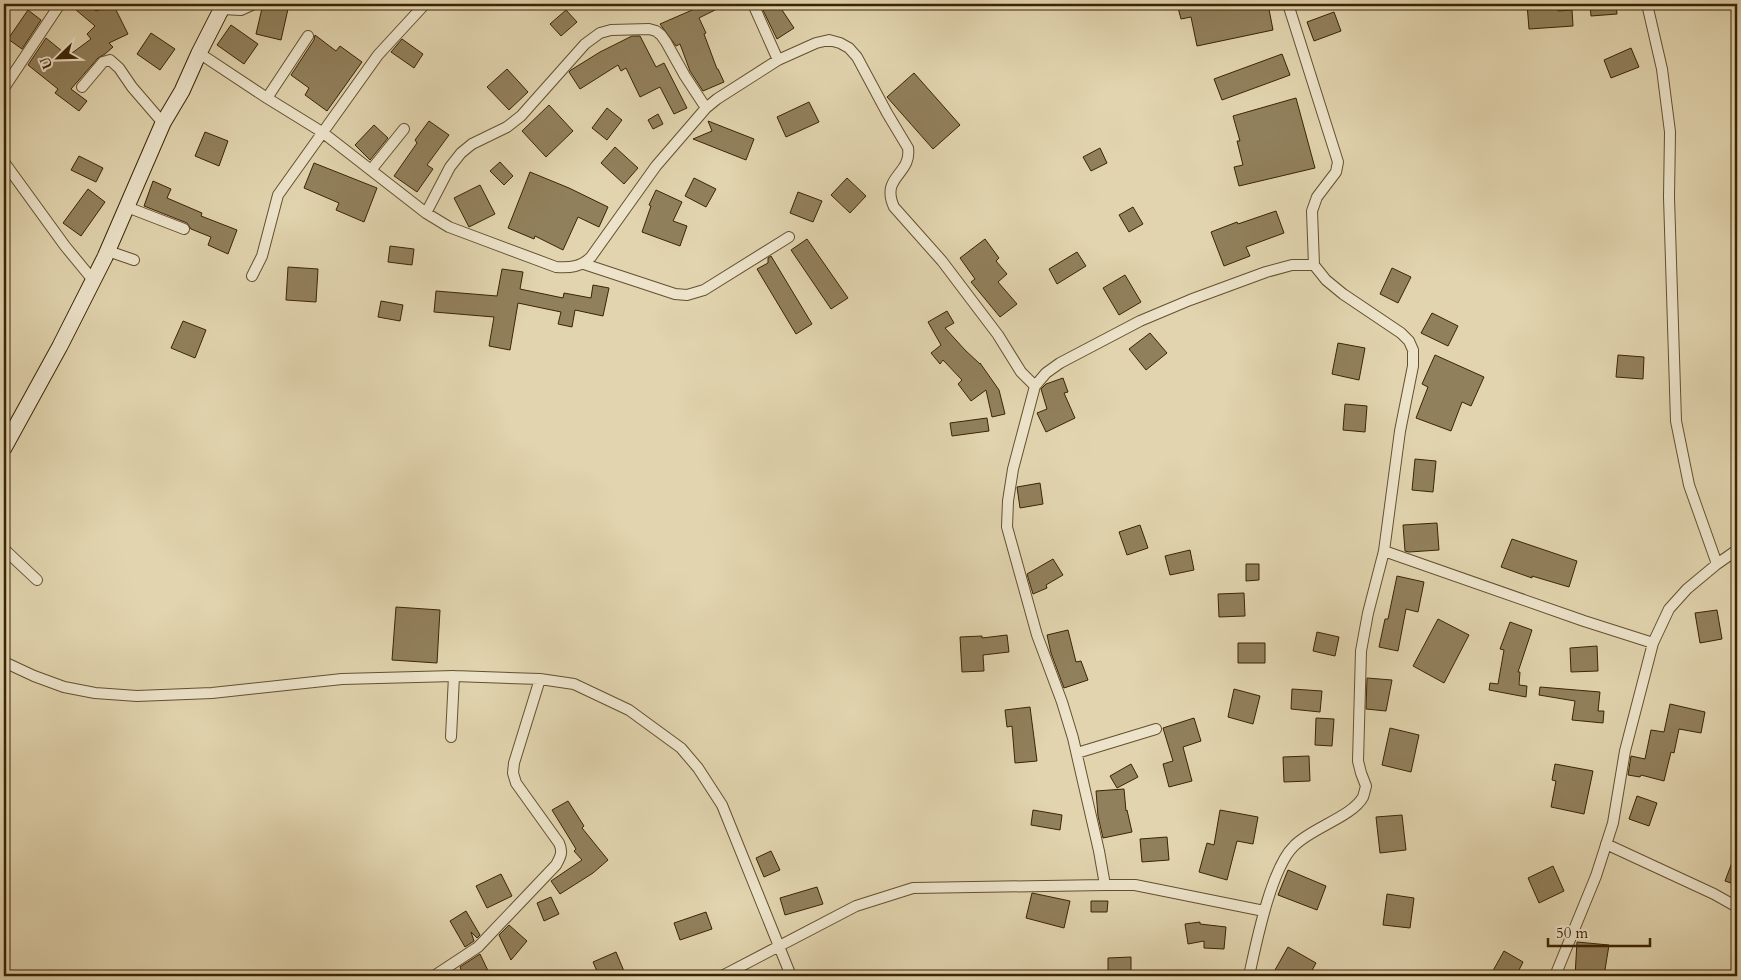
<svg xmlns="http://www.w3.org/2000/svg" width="1741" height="980" font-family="Cardo,serif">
<rect width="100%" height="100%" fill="#e1d4ae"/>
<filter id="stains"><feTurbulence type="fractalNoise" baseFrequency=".004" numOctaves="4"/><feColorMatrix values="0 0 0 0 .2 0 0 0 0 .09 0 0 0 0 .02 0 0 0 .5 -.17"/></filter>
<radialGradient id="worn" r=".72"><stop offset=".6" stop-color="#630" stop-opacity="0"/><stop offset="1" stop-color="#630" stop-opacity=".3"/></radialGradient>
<!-- building -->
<path fill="#91805c" stroke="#3b2404" d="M69 4H88L96 11 113 4 128 34 109 43 113 47 105 54 98 58 71 89 87 101 79 111 55 93 58 89 28 65 46 38 68 56 91 39 87 34 95 26Z
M263 4 288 9 281 40 256 34Z
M706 4H725V5L699 18 706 33 704 34 717 69H718L724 82 703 91 690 71 680 44 676 46 660 24Z
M760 4H778L794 28 777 39Z
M1177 4H1268L1273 30 1197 46 1191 17 1181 19Z
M1527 4H1558V11L1572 10 1573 26 1529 29Z
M1590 4H1616L1617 14 1591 16Z
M28 10 41 20 22 49 8 39Z
M566 10 577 22 561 36 550 24Z
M1334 12 1341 31 1314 41 1307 22Z
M231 25 258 44 244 64 217 45Z
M151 33 175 49 160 70 137 54Z
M315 35 336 51 340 46 362 62 327 111 305 95 309 88 291 75 314 40Z
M632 36H640L656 67 664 63 687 108 674 114 660 87 640 97 626 68 621 71 618 65 580 89 569 72 571 70 600 52Z
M402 39 423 54 414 68 391 52Z
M1631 48 1639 67 1611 78 1604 60Z
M1282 54 1290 75 1222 100 1214 79Z
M507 69 528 92 509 110 487 87Z
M914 73 960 125 933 149 887 97Z
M1296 98 1315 168 1239 186 1234 167 1243 165 1237 141H1240L1233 116Z
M809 102 819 122 786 137 777 117Z
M549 105 573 131 546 157 522 131Z
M607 108 622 120 607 140 592 128Z
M658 114 663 124 653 129 648 120Z
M429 121 449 135 427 165 433 169 417 192 394 176 417 143 415 140Z
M708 121 754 139 746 160 693 139 712 131Z
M374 125 388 138 370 160 355 145Z
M205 132 228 141 219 166 195 156Z
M615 147 638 168 624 184 601 163Z
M1100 148 1107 163 1091 171 1083 157Z
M79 156 103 168 96 182 71 170Z
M500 162 513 176 504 185 490 171Z
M314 163 377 188 364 222 336 210 339 203 304 188Z
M530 172 569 188 608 207 599 227 578 217 563 250 535 236 534 239 508 228Z
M694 178 716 189 706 207 685 196Z
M847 178 866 196 850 213 831 195Z
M153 181 171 189 167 198 202 213 201 216 237 230 228 254 208 245 211 237 191 229 187 223 144 206Z
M480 185 495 214 469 227 454 198Z
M88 189 105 202 81 236 63 223Z
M656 190 682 202 673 221 687 226 680 246 642 232 651 206 649 205Z
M798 192 822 201 813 222 790 213Z
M1133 207 1143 224 1129 232 1119 215Z
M1276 211 1284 233 1246 247 1250 256 1224 266 1211 232 1237 222 1238 224Z
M807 239 848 298 831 309 791 250Z
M985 239 999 258 996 261 1007 274 998 282 1017 304 1000 317 971 282 975 279 960 258Z
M390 246 414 249 412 265 388 262Z
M1077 252 1086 266 1057 284 1049 269Z
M771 256 812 324 796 334 757 269 768 263V258Z
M288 267 318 269 316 302 286 300Z
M1392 268 1411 277 1398 303 1380 294Z
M502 269 523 272 520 289 563 298 564 293 591 298 593 285 609 288 603 316 575 310 572 327 558 324 561 312 518 303 510 350 489 346 494 317 434 312 436 291 497 296Z
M1125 275 1141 302 1119 315 1103 288Z
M381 301 403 305 400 321 378 317Z
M947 311 954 323 945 328 965 350 980 364V363L999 390 1005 414 992 417 986 390 971 401 958 384 962 380 943 360 940 364 931 353 941 345 928 322Z
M1432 313 1458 326 1448 346 1421 333Z
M183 321 206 330 195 358 171 348Z
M1150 333 1167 353 1146 370 1129 349Z
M1338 343 1365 348 1359 380 1332 374Z
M1435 355 1484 377 1471 406 1462 402 1451 431 1416 418 1428 387 1422 384Z
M1618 355 1644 357 1643 379 1616 377Z
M1063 378 1068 392 1064 393 1075 418 1046 432 1037 413 1047 409 1041 389 1046 384Z
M1345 404 1367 406 1365 432 1343 430Z
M987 418 989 431 952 436 950 423Z
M1415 459 1436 461 1433 492 1412 490Z
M1040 483 1043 504 1020 508 1017 487Z
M1437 523 1439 550 1409 552 1405 551 1403 525Z
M1140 525 1148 548 1127 555 1119 532Z
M1512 539 1577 561 1569 587 1532 576V578L1501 567Z
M1190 550 1194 570 1170 575 1165 556Z
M1053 559 1063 575 1046 585 1047 588 1033 594 1027 574Z
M1246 564H1259V580L1246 581Z
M1397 576 1424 582 1418 612 1406 609 1398 651 1379 647 1385 619H1388Z
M1244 593 1245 616 1219 617 1218 594Z
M396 607 440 610 437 663 392 660Z
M1717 610 1722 639 1700 643 1695 613Z
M1438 619 1469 635 1444 683 1413 666Z
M1510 622 1532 630 1518 672H1520L1519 685 1527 686 1526 697 1489 690 1490 683 1498 684 1504 650 1500 649Z
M1068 630 1076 662 1081 661 1088 680 1064 688 1051 653 1047 635Z
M1317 632 1339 637 1335 656 1313 651Z
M1007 635 1009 652 983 655 984 671 962 672 960 637 982 636V638Z
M1238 643H1265V663H1238Z
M1597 646 1598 671 1571 672 1570 648Z
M1367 678 1392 680 1386 711 1366 709Z
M1540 687 1600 692 1598 711H1604L1603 723 1572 720 1575 701 1539 695Z
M1234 689 1260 696 1253 724 1228 717Z
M1292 689 1322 691 1320 712 1291 709Z
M1670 704 1705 712 1701 733 1679 729 1674 753 1671 752 1664 781 1641 775 1640 777 1628 775 1631 756 1645 759 1651 730 1664 732Z
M1030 707 1037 761 1015 763 1012 726 1007 727 1005 710Z
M1194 718 1201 741 1183 747 1192 781 1169 787 1163 764 1173 761 1163 728Z
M1316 718 1334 719 1332 746 1315 745Z
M1390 728 1419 735 1411 772 1382 765Z
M1309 756 1310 781 1284 782 1283 757Z
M1131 764 1138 777 1117 788 1110 776Z
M1555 764 1593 771 1584 814 1551 807 1556 781 1552 780Z
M1124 789 1126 811 1127 810 1132 832 1103 838 1098 816 1096 791Z
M1637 796 1657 803 1649 826 1629 819Z
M568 801 584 826 582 828 608 860 593 873 560 894 551 881 582 860 574 851 576 849 552 810Z
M1033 810 1062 815 1060 830 1031 825Z
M1220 810 1258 817 1253 844 1237 841 1227 880 1199 872 1207 843 1214 845Z
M1402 815 1406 850 1380 853 1376 817Z
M1167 837 1169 860 1142 862 1140 839Z
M771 851 780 870 764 877 756 858Z
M1736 852H1737V885L1725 881Z
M1553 866 1564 891 1539 903 1528 878Z
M1288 870 1326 886 1317 910 1278 895Z
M501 874 512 896 487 908 476 886Z
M817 887 823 904 785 915 780 898Z
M1032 893 1070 901 1064 928 1026 918Z
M1387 894 1414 898 1410 928 1383 925Z
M551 897 559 914 544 921 537 903Z
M1091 901H1108L1107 912H1091Z
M466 911 480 935 477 938 471 932 474 941 465 947 450 921Z
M706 912 712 929 680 940 674 923Z
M1200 922V924L1226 927 1224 949 1204 948V941L1188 944 1185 924Z
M509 925 527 941 511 960 499 935Z
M1577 942 1609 945 1604 976H1575Z
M1288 947 1316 963 1309 976H1286L1275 970Z
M1504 951 1523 962 1516 976H1490Z
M616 952 626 976H599L593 962Z
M480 954 490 975 482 976 480 974 476 976H464L460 967Z
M1131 957V975H1108V958Z"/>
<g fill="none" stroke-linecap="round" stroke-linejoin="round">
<!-- street casing -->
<g stroke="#64502e" stroke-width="12">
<path id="street" d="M753 4 778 60
M1647 4 1662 69 1670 132 1669 197 1676 421 1689 485 1717 564
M222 9 241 10 254 4
M199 53 267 98 322 132 426 213 449 227 556 267C570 268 581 267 591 257L656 166 706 108 717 99 778 60 816 43 829 40 840 43 849 48 857 57 887 113 908 148C912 175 880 176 894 207L942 261 998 335 1021 372 1035 386
M82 87 103 62 110 60 119 68 132 87 163 123
M4 88 60 4
M267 98 308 36
M4 162 65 246 93 280
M371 170 404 129
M127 207 184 229
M426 213 450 167 461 153 472 144 507 127 521 116 585 44 600 33 611 30 649 29 656 31 661 35 666 42 685 76 706 108
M108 251 134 260
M584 264 675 294 687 295 704 290 789 237
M252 276 262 256 278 195 378 55 425 4
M4 549 37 580
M1384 551 1584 621 1653 643
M4 662 34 676 64 687 95 693 137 696 212 693 342 679 454 676 540 679 574 684 629 710 681 748 698 768 722 805 791 976
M451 737 454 676
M1077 753 1156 729
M1606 844 1714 894 1737 907
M1264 911 1135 885H1105L1099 851 1073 738 1062 702 1037 635 1007 527 1008 501 1013 469 1035 386 1046 373 1060 363 1140 321 1190 300 1266 272 1292 265H1314
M434 976 478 947 556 865C561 856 563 852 559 843L516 783 513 773 514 763 540 679
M722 976 856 906 913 888 1105 885
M1249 976C1256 944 1271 868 1294 846 1311 828 1352 817 1363 797 1364 794 1365 790 1366 786L1361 773 1358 761 1361 651 1368 613 1384 551 1400 431 1413 366V350L1409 341 1401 333 1343 294 1326 280 1314 265 1312 211 1317 197 1336 172 1338 162 1288 4
M1555 976 1596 876 1613 823 1625 751 1653 643 1669 609 1687 589 1717 564 1737 550"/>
</g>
<!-- secondary casing -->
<g stroke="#3b2404" stroke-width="17">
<path id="secondary" d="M4 448 60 346 105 257 163 123 182 91 199 53 224 4"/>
</g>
<!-- street -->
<use href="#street" stroke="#ece3ca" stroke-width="10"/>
<!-- secondary -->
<use href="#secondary" stroke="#ece3ca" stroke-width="15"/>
</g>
<!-- margin -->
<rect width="1741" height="980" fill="none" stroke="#e1d4ae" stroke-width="20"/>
<rect x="5" y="5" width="1731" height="970" fill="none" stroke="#3b2404" stroke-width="2.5"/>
<rect x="10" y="10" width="1721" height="960" fill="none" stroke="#3b2404"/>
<!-- north arrow -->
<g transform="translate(58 58) rotate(247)" stroke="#ece3ca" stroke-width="4" paint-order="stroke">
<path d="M0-4L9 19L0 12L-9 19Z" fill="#3b2404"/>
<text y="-8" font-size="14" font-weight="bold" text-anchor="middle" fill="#3b2404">U</text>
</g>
<!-- scale -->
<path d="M1548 938v8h102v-8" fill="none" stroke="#3b2404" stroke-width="2.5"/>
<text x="1556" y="938" font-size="15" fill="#3b2404" stroke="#ece3ca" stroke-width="4" paint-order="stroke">50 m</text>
<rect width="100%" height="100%" filter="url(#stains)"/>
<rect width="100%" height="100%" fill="url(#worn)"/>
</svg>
